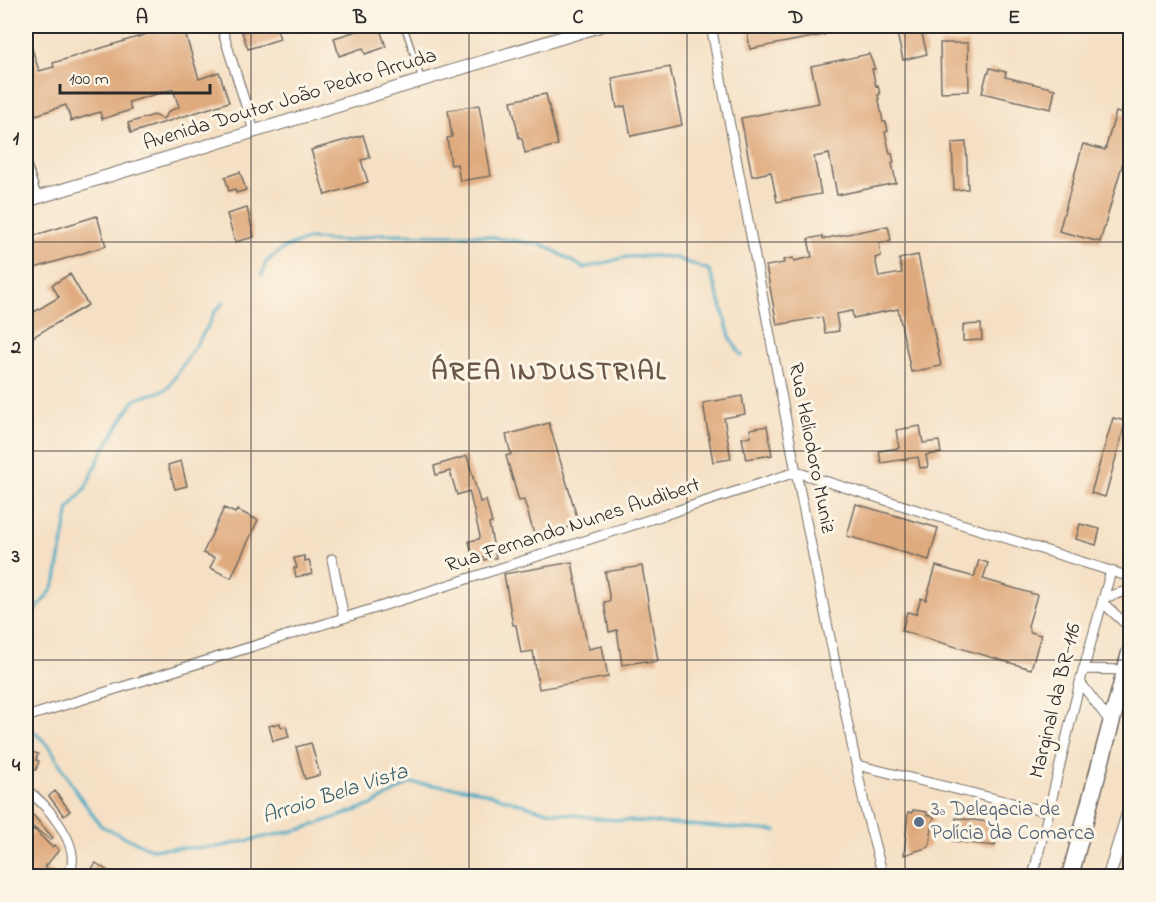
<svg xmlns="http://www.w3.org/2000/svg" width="1156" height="902" font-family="'Indie Flower',sans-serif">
<rect width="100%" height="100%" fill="#fcf5e5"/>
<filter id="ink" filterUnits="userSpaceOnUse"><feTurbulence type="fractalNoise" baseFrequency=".0167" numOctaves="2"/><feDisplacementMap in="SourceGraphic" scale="12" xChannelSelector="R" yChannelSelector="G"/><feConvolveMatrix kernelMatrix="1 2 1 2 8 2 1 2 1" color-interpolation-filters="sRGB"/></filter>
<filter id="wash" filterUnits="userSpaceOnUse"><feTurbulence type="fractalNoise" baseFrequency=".008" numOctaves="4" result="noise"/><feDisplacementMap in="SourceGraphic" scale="24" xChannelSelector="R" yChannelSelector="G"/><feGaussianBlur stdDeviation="1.35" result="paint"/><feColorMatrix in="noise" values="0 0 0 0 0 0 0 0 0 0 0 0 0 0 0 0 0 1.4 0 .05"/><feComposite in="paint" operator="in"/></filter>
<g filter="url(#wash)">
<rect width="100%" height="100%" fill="#f5e0c5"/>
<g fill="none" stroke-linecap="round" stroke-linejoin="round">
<!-- stream -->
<path stroke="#44a9c4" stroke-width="3" d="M262 275 266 262 284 248 309 239 346 241 381 234 477 235 544 245 584 268 627 257 652 256 672 257 709 270 720 301 731 340 742 356
M26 622 51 591 56 580 69 508 85 489 102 452 133 402C142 394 157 395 168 388L208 326 214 313 224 302
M28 726 50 747 75 790 101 826 151 849 218 847 302 829 372 805 410 783 472 789 541 810 603 819 776 831"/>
</g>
<g id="blocks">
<!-- building -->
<path fill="#dfaa7e" d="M173 26H183L199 79 219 72 229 102 131 133 128 123 154 115 163 119 169 111 179 107 173 89 129 102 131 110 102 119 100 112 71 121 66 105 36 115 26 81V32H27L39 71 54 67 53 63Z
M261 26H276L280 39 248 49 242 32Z
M373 26H379L386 47 365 54 363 48 339 56 334 38Z
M768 26H823L824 35 750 49 747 30Z
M910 26H920L927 54 903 60 896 29Z
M940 43H968L969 91 941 92Z
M869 54 875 69H872L876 86 878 85 880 94 878 95 883 122H886L888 131 885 132 890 154 892 153 894 163H892L896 183 837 195 829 154 814 157 821 194 777 202 771 172 752 176 741 118 819 103 811 66Z
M670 67 682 125 631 136 625 106 617 108 612 78Z
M990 68 1006 72 1005 77 1055 89 1051 109 982 93 987 73H989Z
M546 94 558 145 525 153 522 138H519L511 101Z
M479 105 491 176 460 181 457 164 451 165 447 138 452 137 448 110Z
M1116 112 1131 116V134L1100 242 1059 231 1083 144 1105 150Z
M363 135 370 158 361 160 368 182 325 195 311 150Z
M966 142 968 189 954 190 952 143Z
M240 172 246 190 236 193 235 189 229 191 225 177Z
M247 208 254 237 235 242 227 214Z
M97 216 106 246 35 268 26 238Z
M888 226 891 240 879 243 881 256 875 258 879 277 902 273 899 259 918 255 941 366 911 372 898 309 853 318 852 311 836 314 839 331 825 333 822 317 777 325 766 266 784 263 783 260 793 258 794 261 812 257 808 239 822 236 823 239Z
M70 274 88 305 26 341V317L59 297 52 285Z
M981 324 982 340 963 341V325Z
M742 396 745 414 724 418 731 459 713 462 703 403Z
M1113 418 1126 421 1105 497 1091 493Z
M549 423 579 524 560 530 561 535 551 538 550 533 535 537 524 500 519 501 506 456 511 454 506 435Z
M767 426 772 455 746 459 742 438 751 437 750 429Z
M920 426 923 443 939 441 941 453 926 455 928 467 920 468 918 457 881 463 879 451 899 448 896 430Z
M467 456 480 502 486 500 492 523 489 524 496 558 484 560 483 557 473 559 469 541 479 539 480 536 469 491 457 495 450 471 436 475 434 466Z
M181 461 187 486 175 489 168 465Z
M856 504 938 528 929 560 847 536Z
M224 508 235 513 237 510 258 520 231 578 210 568 215 558 203 553Z
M1080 524 1100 529 1096 545 1076 539Z
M304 556 305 561 309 560 312 574 296 577 294 568H297L294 558Z
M979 560 988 563 983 579 1037 595 1028 626 1030 632 1041 635 1031 669 902 631 907 612 916 614 921 598 926 600 936 566 974 577Z
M572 562 588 649 602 646 608 677 539 689 533 651 521 653 516 625H513L504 574Z
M642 566 658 661 646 663V661L622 665 617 630 609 632 604 602 610 601 605 572Z
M280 723 281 727 286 726 289 737 273 741 269 726Z
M311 743 320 775 305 779 296 747Z
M27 750 38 754 36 760 39 761 36 770 26 766Z
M55 791 70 811 64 816 49 796Z
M26 807 53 838 51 840 26 822Z
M913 810 927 812V815L934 816 929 847 904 855 908 812 912 813Z
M956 818 997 823 995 846 953 841Z
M34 829 52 847 54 845 59 850 45 867 59 876H26V840Z
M96 863 115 876H92L88 874Z"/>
</g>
</g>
<g filter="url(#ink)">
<use href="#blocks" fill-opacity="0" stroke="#726a61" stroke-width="1.5"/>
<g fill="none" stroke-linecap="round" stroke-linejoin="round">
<!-- lane casing -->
<g stroke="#726a61" stroke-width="7">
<path id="lane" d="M404 26 422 80
M26 157 38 195
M1117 852 1130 854"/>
</g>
<!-- street casing -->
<g stroke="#726a61" stroke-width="11">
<path id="street" d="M221 26 254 131
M711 26 796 472 865 808 883 876
M332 559 344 618
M1103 598 1130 590
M1102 602 1130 628
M1083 669 1126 670
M1080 682 1111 723
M26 717 427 592 796 472 1130 577
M857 765 1049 812
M26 790C45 802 76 839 72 864 72 868 68 873 66 876
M1033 876 1080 682 1111 571"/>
</g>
<!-- secondary casing -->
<g stroke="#726a61" stroke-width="14">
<path id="secondary" d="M26 201 600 26
M1109 876 1130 807"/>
</g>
<!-- highway casing -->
<g stroke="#726a61" stroke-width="19">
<path id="highway" d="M1070 876 1130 653"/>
</g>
<!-- lane -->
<use href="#lane" stroke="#fff" stroke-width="4.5"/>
<!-- street -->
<use href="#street" stroke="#fff" stroke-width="9"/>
<!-- secondary -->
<use href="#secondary" stroke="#fff" stroke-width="12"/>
<!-- highway -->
<use href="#highway" stroke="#fff" stroke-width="16"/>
</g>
</g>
<!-- grid -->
<path fill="none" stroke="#2b2b2b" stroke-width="1.5" stroke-opacity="0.55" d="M251 26V876M469 26V876M687 26V876M905 26V876M26 242H1130M26 451H1130M26 660H1130"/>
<!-- markers -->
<circle fill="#5c6f8a" stroke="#fcf5e5" stroke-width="2" cx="919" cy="822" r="6"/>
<g text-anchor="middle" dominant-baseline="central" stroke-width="6" stroke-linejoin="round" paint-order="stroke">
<!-- street labels -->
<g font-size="21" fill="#2b2b2b" stroke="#fcf5e5">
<text transform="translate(290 100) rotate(-17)">Avenida Doutor João Pedro Arruda</text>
<text transform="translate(811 448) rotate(79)">Rua Heliodoro Muniz</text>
<text transform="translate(573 526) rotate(-18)">Rua Fernando Nunes Audibert</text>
<text transform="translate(1056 701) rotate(-76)">Marginal da BR-116</text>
</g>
<!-- service labels -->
<g font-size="21" fill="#4e5e75" stroke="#fcf5e5" text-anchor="start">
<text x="931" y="810">3ª Delegacia de<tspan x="931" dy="24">Polícia da Comarca</tspan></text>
</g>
<!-- water labels -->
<g font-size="22" font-style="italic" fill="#355d68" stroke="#fcf5e5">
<text transform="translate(335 795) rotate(-18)">Arroio Bela Vista</text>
</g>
<!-- district labels -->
<g font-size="27" font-weight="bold" letter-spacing="1.5" fill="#6a5748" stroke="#fcf5e5">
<text x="549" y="372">ÁREA INDUSTRIAL</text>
</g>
</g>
<!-- margin -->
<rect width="1156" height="902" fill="none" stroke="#fcf5e5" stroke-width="66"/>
<!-- scale -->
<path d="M60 84v9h150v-9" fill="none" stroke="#2b2b2b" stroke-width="3"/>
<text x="69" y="84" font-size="18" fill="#2b2b2b" stroke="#fcf5e5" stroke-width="4.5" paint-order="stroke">100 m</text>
<rect x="33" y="33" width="1090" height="836" fill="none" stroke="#2b2b2b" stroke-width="2"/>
<g font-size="20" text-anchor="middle" font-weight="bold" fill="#2b2b2b">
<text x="142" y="23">A</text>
<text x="360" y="23">B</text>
<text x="578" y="23">C</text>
<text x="796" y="23">D</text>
<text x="1014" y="23">E</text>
<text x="16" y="144">1</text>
<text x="16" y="353">2</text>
<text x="16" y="562">3</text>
<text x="16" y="771">4</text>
</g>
</svg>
